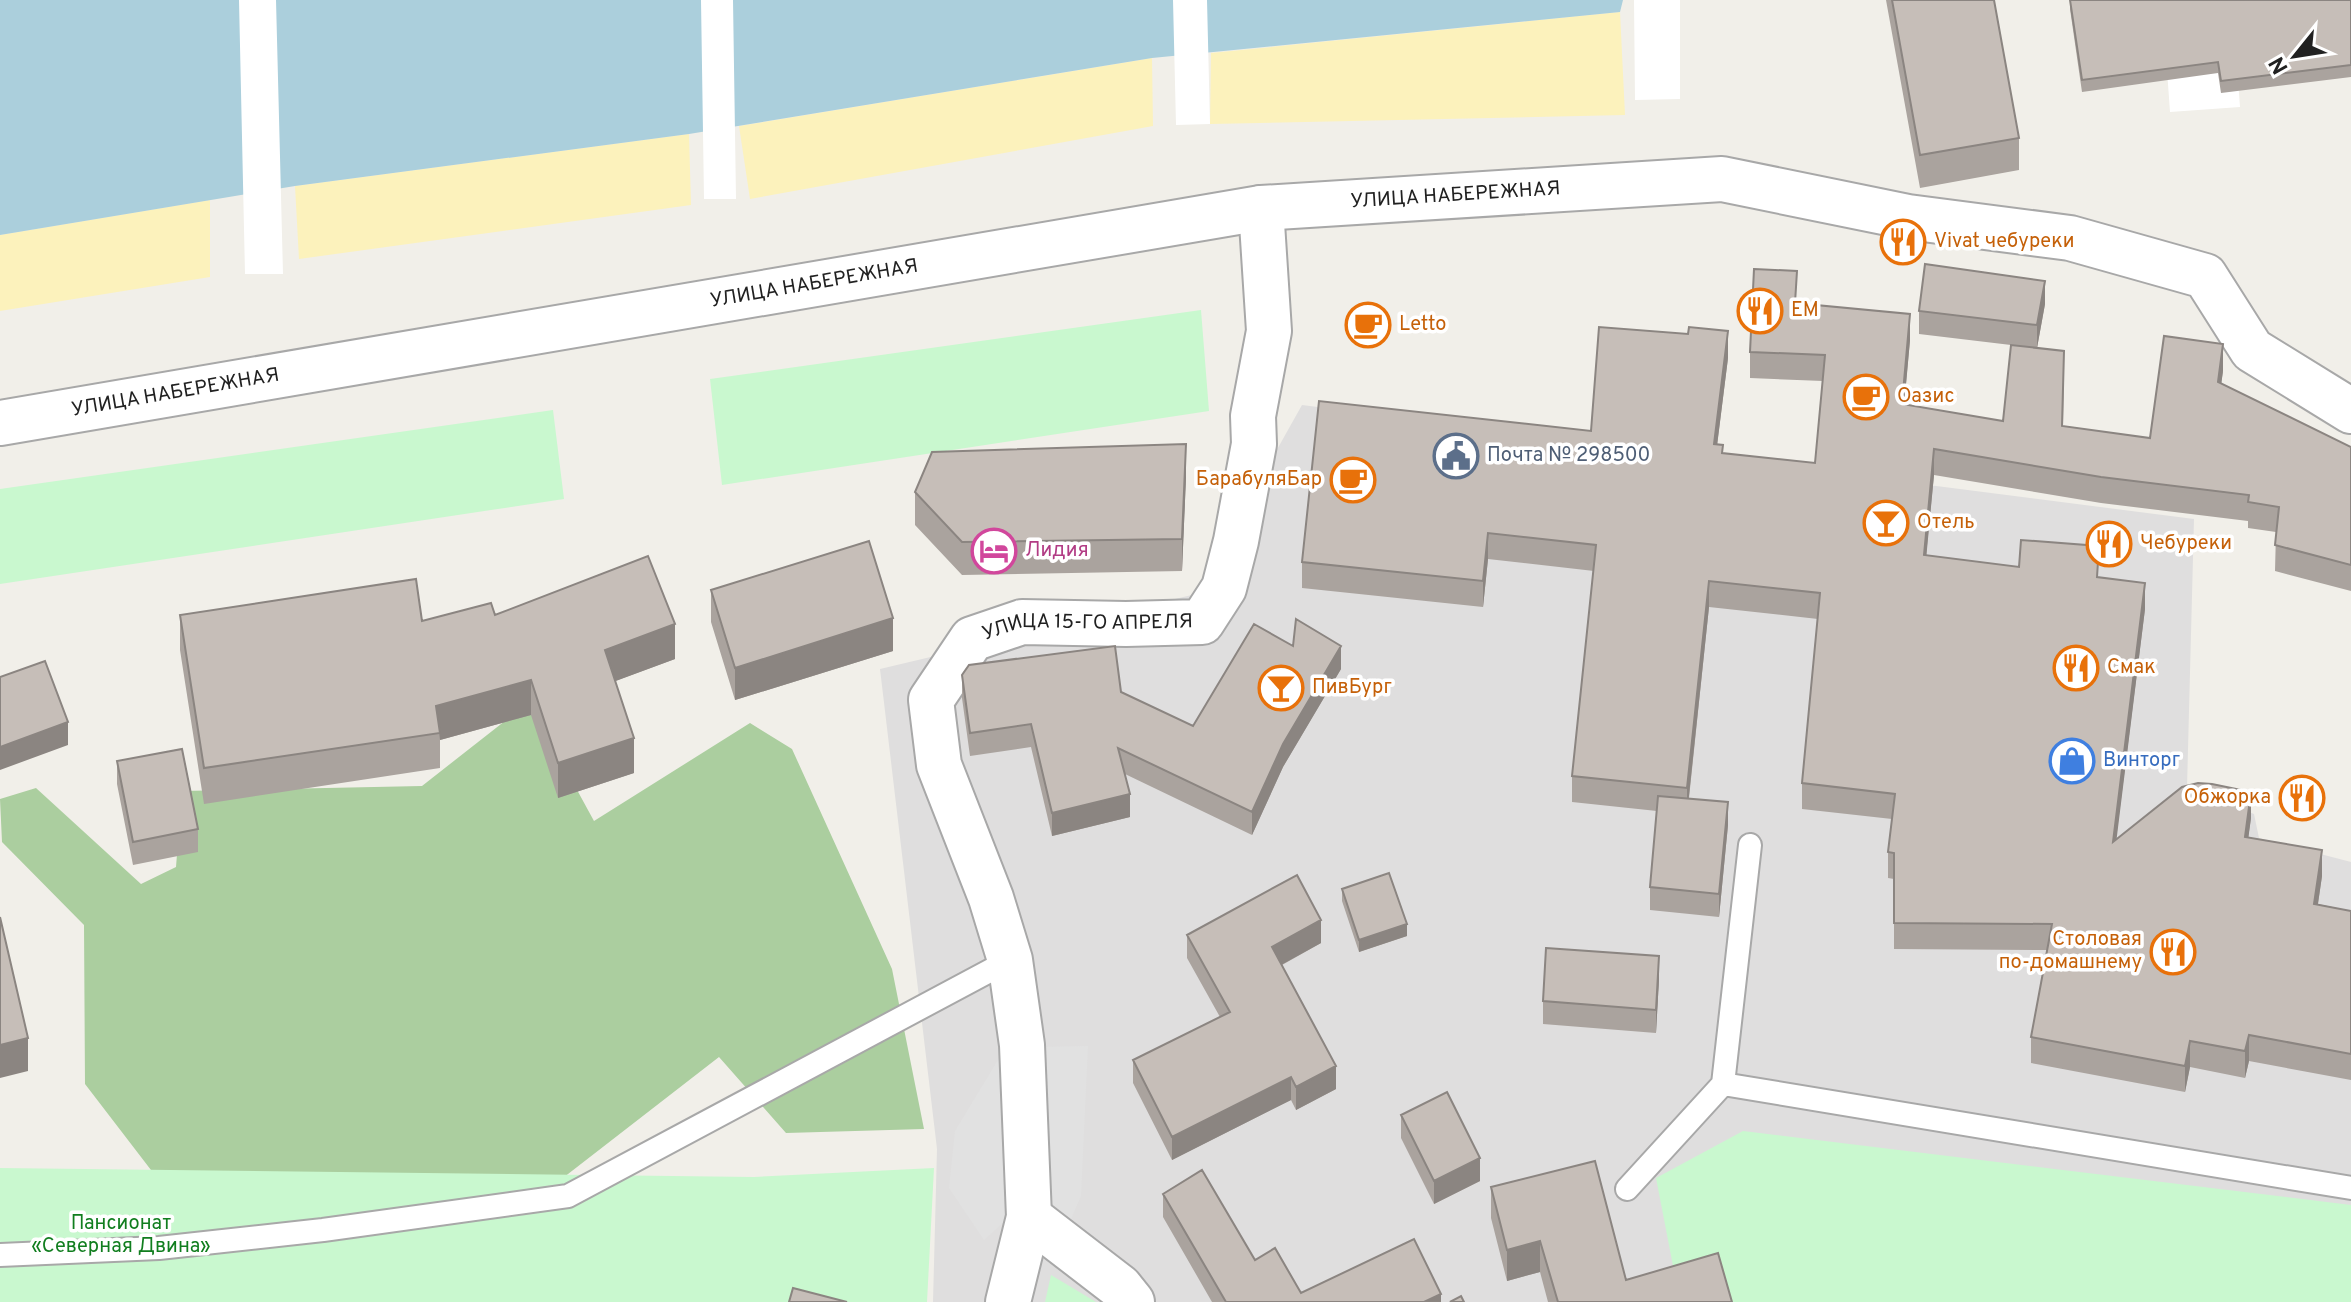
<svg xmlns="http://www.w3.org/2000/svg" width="2351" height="1302" font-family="Overpass,sans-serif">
<rect width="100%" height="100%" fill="#f1efe9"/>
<!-- residential -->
<path fill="#dfdede" d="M1302 405 2194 519 2187 788 2254 814 2259 838 2351 862V1302H933L937 1149 880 669 1196 594Z"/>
<!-- forest -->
<path fill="#abce9f" d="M529 702 594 821 750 723 792 749 892 969 924 1129 786 1133 719 1057 559 1181 174 1200 85 1084 84 925 2 842 0 799 36 788 141 884 176 867 182 791 422 786Z"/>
<!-- sand -->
<path fill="#fcf2bc" d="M1620 12 1625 115 1210 124 1211 53Z
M1152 58 1153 126 750 199 739 126Z
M689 134 691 205 299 259 295 186Z
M210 200V277L0 311V235Z"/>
<!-- park -->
<path fill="#c9f8cf" d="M1201 310 1209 411 722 485 710 379Z
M553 410 564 499 0 584V489Z
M1743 1131 2351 1205V1302H1680L1656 1178Z
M0 1168 754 1177 934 1168 927 1302H0Z
M1051 1275 1096 1302H1045Z"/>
<!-- parking -->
<path fill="#e1e1e1" d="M1088 1046 1081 1196 1064 1235 1035 1211 1033 1047Z
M1001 1055 1017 1210 984 1240 949 1188 955 1131Z"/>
<!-- water -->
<path fill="#abcfdc" d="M0 0H1623L1620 12 1152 58 689 134 295 186 0 235Z"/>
<!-- pier -->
<path fill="#fff" d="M239 0H276L283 274H245Z
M701 0H733L736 199H704Z
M1173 0H1207L1210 124 1176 125Z
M1634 0H1680V99L1635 100Z
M2162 0H2232L2240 107 2170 112Z"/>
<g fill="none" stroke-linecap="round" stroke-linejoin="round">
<!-- lane casing -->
<g stroke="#a8a8a8" stroke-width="26">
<path id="lane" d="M1750 845 1723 1084 2351 1188
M1627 1189 1723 1084
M0 1255 159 1248 323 1230 568 1196 1010 960"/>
</g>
<!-- street casing -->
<g stroke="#a8a8a8" stroke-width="48">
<g id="street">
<path id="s1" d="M0 423 1261 208 1722 179 1908 217 2070 238 2205 276 2252 350 2351 411"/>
<path d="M1029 1217 1120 1287 1132 1302"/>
<path id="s2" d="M1008 1302 1029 1217 1022 1045 1010 960 991 898 939 765 931 700 972 639 1022 622 1126 624 1202 622 1224 588 1236 541 1254 444 1253 416 1269 331 1261 208"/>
</g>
</g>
<!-- lane -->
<use href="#lane" stroke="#fff" stroke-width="22"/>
<!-- street -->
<use href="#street" stroke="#fff" stroke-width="44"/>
</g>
<!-- wall -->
<path fill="#aaa39e" d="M1886 0H1994L2019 138V170L1920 188Z
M2070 0H2351V77L2221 93 2218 73 2082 92 2070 9Z
M1797 303 1910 340 1904 404 2003 421 2064 377 2063 426 2150 438 2223 371 2221 384 2351 447V591L2275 571 2276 532 2248 528V521L2101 503 1934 475 1926 556 2098 577 2145 609 2116 839 2251 818 2248 838 2322 876 2318 904 2351 911V1080L2249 1061 2245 1078 2190 1067 2185 1092 2031 1063V1037L2047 950 1894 949V879L1888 878V852L1892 819 1802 809V783L1818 619 1709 607 1689 798 1728 825 1719 917 1650 910V887L1657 811 1572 802V776L1594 571 1488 559 1483 607 1302 588V562L1591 431 1728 358 1717 445 1723 453 1815 463 1823 381 1750 378V352Z
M2045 304 2037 348 1919 334V311Z
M1186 477 1182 571 962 575 915 525V492Z
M711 590 893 651 735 700 711 622Z
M180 615 422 621 675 659 615 681 634 773 558 798 531 715 440 740V768L204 804 180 650Z
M1293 646 1341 669 1283 767 1252 835 1125 774 1130 817 1052 836 1031 747 970 756 962 698V675L1121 692 1193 726Z
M117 761 198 829V852L133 865 117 784Z
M1342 889 1407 936 1359 952 1342 901Z
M1187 935 1321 943 1282 965 1336 1089 1296 1110 1291 1100 1172 1160 1133 1083V1060L1220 1017 1187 958Z
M1659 979 1656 1033 1543 1024V1001Z
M1401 1115 1480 1181 1434 1204 1401 1138Z
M1491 1187 1626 1280 1732 1302H1548L1540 1272 1507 1281 1491 1218Z
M1163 1194 1301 1293 1441 1302H1212L1163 1217Z"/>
<!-- shaded-wall -->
<path fill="#8b8581" d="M2045 281V304L2037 348V325Z
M1910 314V340L1902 430V404Z
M1728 331V358L1714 470V444Z
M2223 344V371L2218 408V382Z
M1186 444V477L1182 571V539Z
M1934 449V475L1924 581V555Z
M1488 533V559L1483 607V581Z
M1709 581V607L1687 814V788Z
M2145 583V609L2113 868V842Z
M893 618V651L735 700V668Z
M675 624V659L605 685V650Z
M1341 646V669L1283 767 1252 835V812L1283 744Z
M531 680V715L440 740 436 706Z
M68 722V745L0 770V747Z
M634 738V773L558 798V763Z
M2251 792V818L2245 863V837Z
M1130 794V817L1052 836V813Z
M1728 802V825L1719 917V894Z
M2322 850V876L2314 930V904Z
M1321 920V943L1272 970V947Z
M1407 924V936L1359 952V940Z
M1659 956V979L1656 1033V1010Z
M2249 1035V1061L2245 1078V1051Z
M28 1038V1071L0 1078V1045Z
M2190 1041V1067L2185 1092V1066Z
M1336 1066V1089L1296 1110V1087Z
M1291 1077V1100L1172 1160V1137Z
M1480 1158V1181L1434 1204V1181Z
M1540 1241V1272L1507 1281V1250Z
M1441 1294V1302H1424Z"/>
<!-- building -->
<path fill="#c6beb8" stroke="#8b8581" stroke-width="2" d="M1892 0H1994L2019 138 1920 155Z
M2070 0H2351V65L2221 81 2218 62 2082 80Z
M1925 264 2045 281 2037 325 1919 311Z
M1754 269 1797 271 1795 303 1910 314 1902 404 2003 421 2011 345 2064 351 2062 426 2150 438 2164 336 2223 344 2218 382 2351 447V565L2275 545 2279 507 2248 502 2249 495 2101 477 1934 449 1924 555 2019 567 2021 540 2099 546 2097 577 2145 583 2113 842 2182 787 2198 783 2212 784 2251 792 2245 837 2322 850 2314 904 2351 911V1054L2249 1035 2245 1051 2190 1041 2185 1066 2031 1037 2052 924 1894 923V853L1888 852 1895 794 1802 783 1820 593 1709 581 1687 788 1572 776 1596 545 1488 533 1483 581 1302 562 1319 401 1591 431 1599 327 1688 334 1689 327 1728 331 1714 444 1723 445 1722 453 1815 463 1825 355 1750 352Z
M1186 444 1182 539 962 542 915 492 932 452Z
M869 541 893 618 735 668 711 590Z
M648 556 675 624 605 650 634 738 558 763 531 680 436 706 440 733 204 768 180 615 416 579 422 621 491 603 495 615Z
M1296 619 1341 646 1283 744 1252 812 1118 748 1130 794 1052 813 1031 724 970 733 962 675 969 665 1115 646 1121 692 1193 726 1254 624 1293 646Z
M45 661 68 722 0 747V677Z
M182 749 198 829 133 842 117 761Z
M1658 796 1728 802 1719 894 1650 887Z
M1389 873 1407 924 1359 940 1342 889Z
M1297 875 1321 920 1272 947 1336 1066 1296 1087 1291 1077 1172 1137 1133 1060 1230 1012 1187 935Z
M0 917 28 1038 0 1045Z
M1546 948 1659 956 1656 1010 1543 1001Z
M1447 1092 1480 1158 1434 1181 1401 1115Z
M1595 1161 1626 1280 1718 1253 1732 1302H1558L1540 1241 1507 1250 1491 1187Z
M1202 1170 1255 1260 1275 1248 1301 1293 1414 1239 1441 1294 1424 1302H1226L1163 1194Z
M793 1288 847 1302H789Z
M1461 1296 1464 1302H1450Z"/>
<!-- icons -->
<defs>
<g id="restaurant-ring" transform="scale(2.3)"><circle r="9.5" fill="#fff" stroke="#e8710a" stroke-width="1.5"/><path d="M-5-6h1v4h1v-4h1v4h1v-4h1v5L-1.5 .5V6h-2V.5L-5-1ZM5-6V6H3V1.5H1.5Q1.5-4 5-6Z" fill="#e8710a"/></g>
<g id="cafe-ring" transform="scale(2.3)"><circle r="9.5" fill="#fff" stroke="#e8710a" stroke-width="1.5"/><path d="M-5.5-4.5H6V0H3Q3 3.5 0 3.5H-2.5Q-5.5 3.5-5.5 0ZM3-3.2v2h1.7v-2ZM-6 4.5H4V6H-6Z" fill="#e8710a"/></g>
<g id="civic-ring" transform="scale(2.3)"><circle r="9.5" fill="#fff" stroke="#5c6f8a" stroke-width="1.5"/><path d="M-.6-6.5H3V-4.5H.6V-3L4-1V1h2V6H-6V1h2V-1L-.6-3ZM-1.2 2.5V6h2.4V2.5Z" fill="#5c6f8a"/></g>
<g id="bar-ring" transform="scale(2.3)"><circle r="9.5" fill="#fff" stroke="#e8710a" stroke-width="1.5"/><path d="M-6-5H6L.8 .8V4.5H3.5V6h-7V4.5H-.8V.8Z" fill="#e8710a"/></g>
<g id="hotel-ring" transform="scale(2.3)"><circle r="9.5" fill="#fff" stroke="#d1479c" stroke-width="1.5"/><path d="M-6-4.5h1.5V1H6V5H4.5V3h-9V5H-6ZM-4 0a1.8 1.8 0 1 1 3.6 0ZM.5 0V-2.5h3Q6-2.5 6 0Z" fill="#d1479c"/></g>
<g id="shop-ring" transform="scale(2.3)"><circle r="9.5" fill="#fff" stroke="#3f7fe0" stroke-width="1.5"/><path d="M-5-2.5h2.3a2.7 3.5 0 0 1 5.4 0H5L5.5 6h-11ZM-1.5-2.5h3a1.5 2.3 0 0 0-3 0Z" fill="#3f7fe0"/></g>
</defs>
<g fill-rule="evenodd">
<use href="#restaurant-ring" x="1903" y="242"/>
<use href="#restaurant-ring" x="1760" y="311"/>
<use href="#cafe-ring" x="1368" y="325"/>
<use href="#cafe-ring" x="1866" y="397"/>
<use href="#civic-ring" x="1456" y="456"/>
<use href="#cafe-ring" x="1353" y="480"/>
<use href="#bar-ring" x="1886" y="523"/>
<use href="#restaurant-ring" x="2109" y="544"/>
<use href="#hotel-ring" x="994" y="551"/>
<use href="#restaurant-ring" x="2076" y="668"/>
<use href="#bar-ring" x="1281" y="688"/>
<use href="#shop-ring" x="2072" y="761"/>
<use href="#restaurant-ring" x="2302" y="798"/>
<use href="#restaurant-ring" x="2173" y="952"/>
</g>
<g text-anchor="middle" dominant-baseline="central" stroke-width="7" stroke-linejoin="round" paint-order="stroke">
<!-- street labels -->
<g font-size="20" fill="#212121" stroke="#fff">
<text stroke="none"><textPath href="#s1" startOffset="1474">УЛИЦА НАБЕРЕЖНАЯ</textPath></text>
<text stroke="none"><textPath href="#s1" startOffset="826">УЛИЦА НАБЕРЕЖНАЯ</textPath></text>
<text stroke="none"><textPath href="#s1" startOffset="178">УЛИЦА НАБЕРЕЖНАЯ</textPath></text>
<text stroke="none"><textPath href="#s2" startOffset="810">УЛИЦА 15-ГО АПРЕЛЯ</textPath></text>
</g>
<!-- food labels -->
<g font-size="20" fill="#c56008" stroke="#fff" text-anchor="start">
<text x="1934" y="242">Vivat чебуреки</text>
<text x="1791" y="311">ЕМ</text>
<text x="1399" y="325">Letto</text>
<text x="1897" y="397">Оазис</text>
<text x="1322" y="480" text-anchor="end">БарабуляБар</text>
<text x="1917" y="523">Отель</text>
<text x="2140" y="544">Чебуреки</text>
<text x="2107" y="668">Смак</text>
<text x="1312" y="688">ПивБург</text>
<text x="2271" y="798" text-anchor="end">Обжорка</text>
<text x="2142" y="940" text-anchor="end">Столовая<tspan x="2142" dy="23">по-домашнему</tspan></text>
</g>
<!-- service labels -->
<g font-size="20" fill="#4e5e75" stroke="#fff" text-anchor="start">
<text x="1487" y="456">Почта № 298500</text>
</g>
<!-- hotel labels -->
<g font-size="20" fill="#b23c85" stroke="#fff" text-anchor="start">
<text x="1025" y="551">Лидия</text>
</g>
<!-- shop labels -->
<g font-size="20" fill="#366cbe" stroke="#fff" text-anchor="start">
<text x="2103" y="761">Винторг</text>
</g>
<!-- park labels -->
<g font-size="20" fill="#117e1f" stroke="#fff">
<text x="121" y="1224">Пансионат<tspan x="121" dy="23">«Северная Двина»</tspan></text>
</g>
</g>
<!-- north arrow -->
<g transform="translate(2295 56) rotate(240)" stroke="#ffffff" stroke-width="6" paint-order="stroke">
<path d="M0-6L14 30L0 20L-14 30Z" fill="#212121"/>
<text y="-12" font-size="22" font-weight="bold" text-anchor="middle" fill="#212121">N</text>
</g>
</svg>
